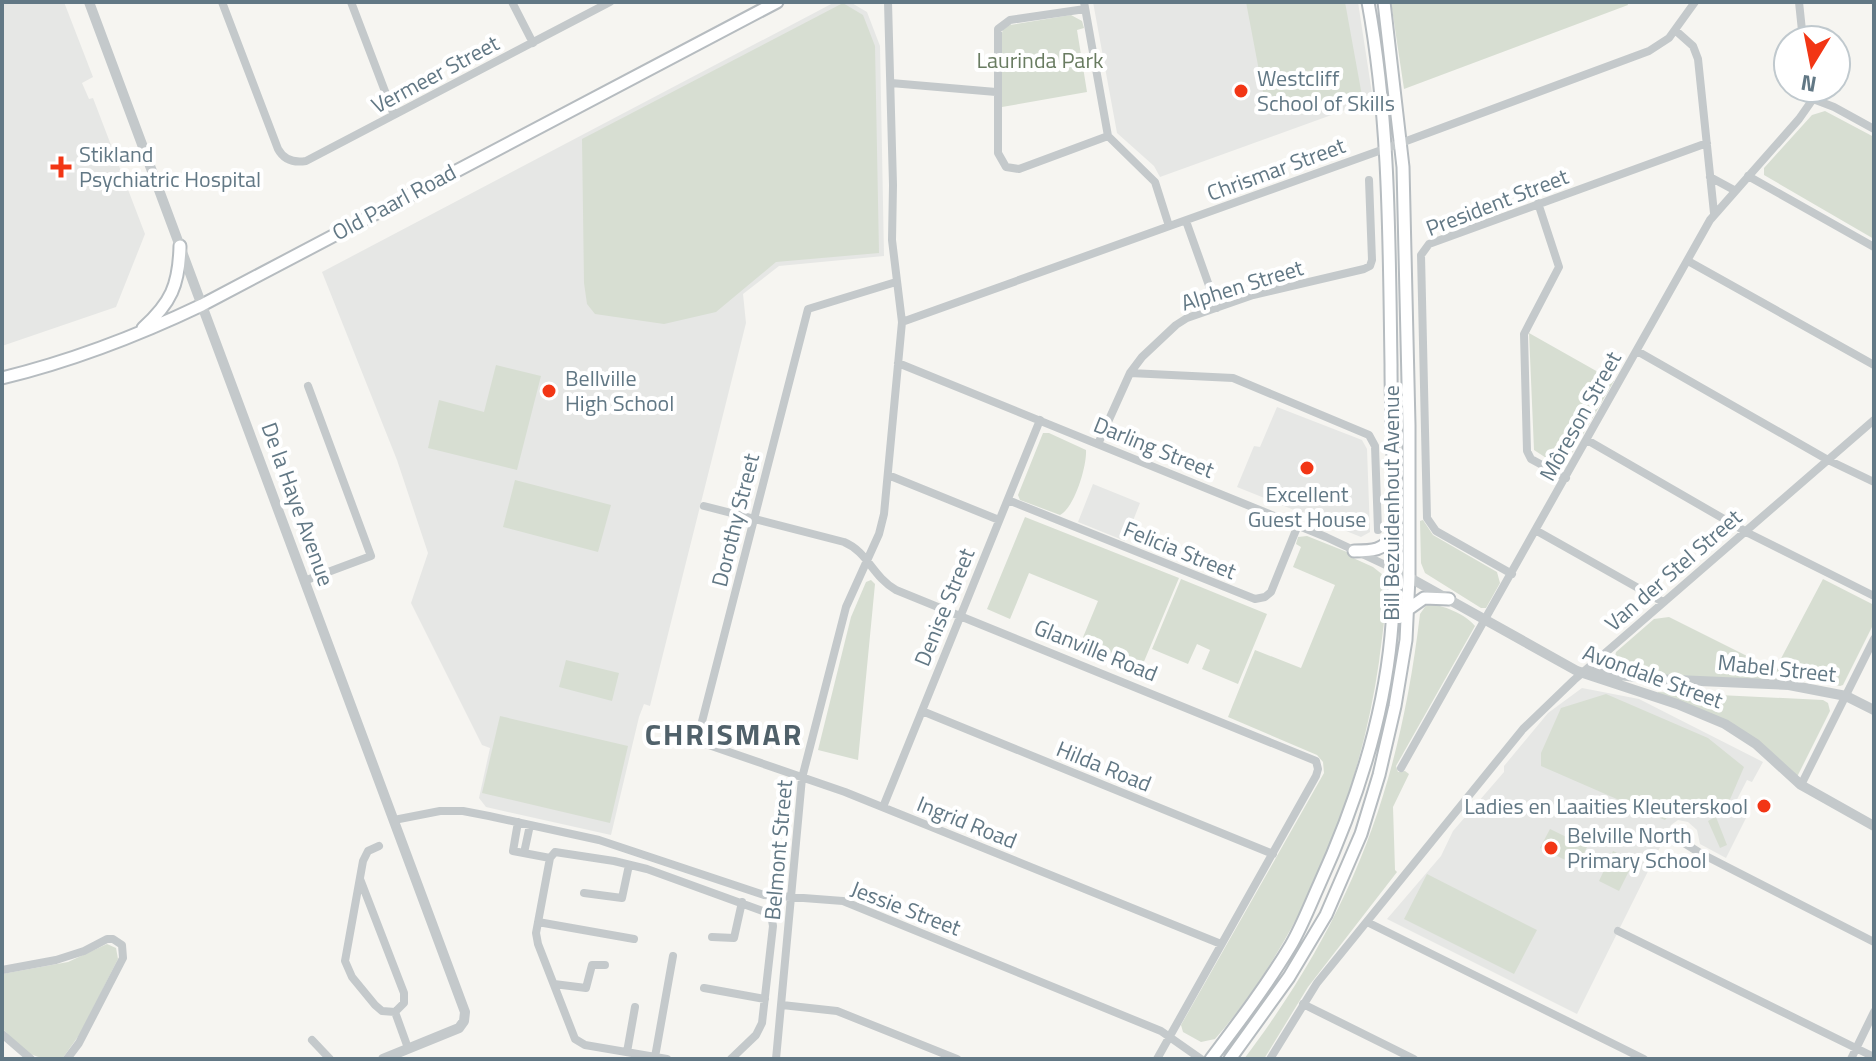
<svg xmlns="http://www.w3.org/2000/svg" width="1876" height="1061" font-family="'Titillium Web',sans-serif">
<rect width="100%" height="100%" fill="#f6f5f1"/>
<!-- built -->
<path fill="#e6e7e5" d="M2 2H64L93 77 82 83 89 99 93 98 145 234 116 307 2 346Z
M835 2H850L867 12 880 46 884 256 779 266 743 294 746 323 650 706 644 704 639 717 611 835 486 807 479 798 490 748 482 745 411 603 428 553 397 460 322 272Z
M1093 2H1358L1373 100 1160 177 1154 166 1117 133Z
M1277 407 1362 440 1367 449 1370 532 1361 537 1237 487 1254 446 1260 447Z
M1093 484 1140 503 1125 541 1078 522Z
M1582 688 1639 699 1763 762 1752 782 1747 780 1731 811 1746 818 1726 858 1700 844 1697 830 1688 822 1678 820 1671 825 1577 1014 1387 919 1441 856 1453 831 1504 772V766L1548 713Z"/>
<!-- green -->
<path fill="#d7ded2" d="M1246 2H1345L1362 96 1267 113Z
M1391 2H1627L1628 5 1404 89Z
M843 3 863 15 875 46 879 253 776 262 716 312 664 324 595 314 587 304 584 283 582 139Z
M1071 15 1082 21 1084 28 1077 30 1087 92 1002 107 1001 37 1003 29 1010 25Z
M1825 111 1874 137V239L1764 175V168L1812 115Z
M1529 333 1614 381 1567 462 1563 466 1557 465 1534 450Z
M496 365 541 376 517 470 428 448 439 400 484 412Z
M1043 433H1049L1086 450C1087 465 1075 507 1060 515L1020 500 1018 495Z
M515 480 611 505 598 552 503 527Z
M1025 517 1179 578 1140 671 1103 657 1106 648 1102 656 1079 647 1098 601 1029 573 1010 619 987 609Z
M1423 520 1433 535 1497 572 1500 583 1486 608H1481L1425 573 1421 563 1420 521Z
M1307 536 1352 554 1351 557 1373 567 1383 575 1386 583C1387 609 1382 636 1379 662 1360 794 1304 937 1215 1039L1201 1042 1183 1032 1181 1025 1324 773 1323 762 1317 755 1228 717 1255 650 1301 668 1335 585 1293 567 1301 547 1296 544 1298 537Z
M1181 579 1267 614 1238 684 1202 669 1210 650 1197 644 1188 664 1152 649Z
M1823 579 1874 605V623L1843 685 1840 686 1820 682 1654 675 1620 669 1614 662 1616 652 1654 619 1669 617 1775 670Z
M871 580 875 584 858 760 818 750 851 617 866 582Z
M1427 604C1442 604 1467 615 1475 626L1396 766 1398 772 1405 771 1409 774 1393 807 1395 870 1397 872 1308 987 1264 1059H1244C1351 917 1399 790 1420 614Z
M566 660 619 673 612 701 559 687Z
M1658 692 1823 700 1828 703 1830 711 1797 777 1754 740 1659 696Z
M1606 694 1708 738 1744 767 1722 818 1716 817 1727 845 1720 848 1708 821 1715 817C1698 814 1677 805 1665 820L1541 766V753L1561 708Z
M500 716 628 746 610 823 482 793Z
M1550 829 1587 847 1578 866 1540 848Z
M1613 851 1634 861 1619 891 1599 881Z
M1427 874 1537 930 1514 974 1404 919Z
M107 944 116 948 118 959 80 1034 62 1059C29 1059 24 1052 2 1028V974L68 962Z"/>
<g fill="none" stroke-linecap="round" stroke-linejoin="round">
<!-- secondary casing -->
<g stroke="#b6bcc0" stroke-width="15">
<path id="secondary" d="M143 328C171 303 179 285 180 246
M2 378C72 361 137 336 202 305L777 2
M1354 551C1373 551 1383 551 1394 534
M1407 610 1424 598 1449 599
M1211 1059C1239 1022 1267 985 1291 945 1302 926 1310 905 1319 885 1355 806 1383 722 1391 636 1400 546 1391 454 1391 364 1389 243 1390 122 1368 2
M1230 1059 1289 977 1326 915 1361 834 1379 775 1395 706 1406 640 1409 577V425L1403 167 1384 2"/>
</g>
<!-- minor -->
<path stroke="#c4c9cb" stroke-width="8" d="M222 2 278 149C284 160 294 163 306 161L610 2
M351 2 394 115
M512 2 533 43
M1084 2 1108 136 1155 182 1169 226
M1799 2 1803 40
M1085 9 1010 20 998 29V153L1006 167 1019 169 1108 136
M1675 30 1693 46 1698 59 1714 213
M891 83 996 92
M1813 99 1834 107 1874 129
M1748 176 1874 247
M1710 177 1734 190
M1538 203 1559 267 1524 334 1527 451 1531 459 1566 478
M1186 221 1217 308
M1688 261 1874 365
M896 282 808 309 697 741 845 792 1221 944
M902 322 1401 143 1649 51 1669 38 1695 2
M1637 351 1828 460 1874 482
M898 363 1326 537 1394 569
M1130 373 1233 378 1369 435 1375 446 1378 530
M1587 440 1750 534 1874 596
M1098 444 1130 373 1142 357 1176 325 1187 318 1253 295 1364 269 1370 266 1372 260 1369 180
M888 475 999 520
M1008 500 1255 599 1265 597 1271 592 1298 525
M704 506 844 542C868 552 872 576 896 590L1316 761 1318 769 1316 776 1157 1059
M1537 531 1663 602
M1512 574 1436 531 1427 518 1421 255 1429 244 1707 143
M304 581 371 556 308 386
M922 711 1273 854
M1401 768 1710 220 1799 119 1813 99
M1801 785 1874 639
M883 807 1040 420
M394 820 440 811H463L489 816 599 840 764 895 843 901 1161 1031 1201 1059
M518 822 513 851 550 858
M1681 841 1700 853 1874 942
M524 853 530 825
M360 879 404 993V1003L395 1012 382 1011 375 1005 352 977 345 961 363 861 368 851 379 846
M584 893 622 898 629 865
M538 922 634 939
M1367 922 1644 1059
M1618 931 1874 1057
M712 937 734 938 742 902
M2 970 56 960 84 951 107 939H113L122 945 123 958 79 1043 67 1059
M554 984 586 988 592 965H605
M704 988 765 999
M1303 1004 1414 1059
M782 1005 837 1011 957 1059
M395 1012 408 1048
M2 1034 31 1059
M312 1040 330 1059
M627 1052 635 1007
M655 1057 673 956
M667 1059 585 1045 575 1039 538 944 536 933 550 858 555 852 614 861 647 869 771 914 773 926 762 1023 756 1035 731 1059
M776 1059 802 778 846 607 879 534 884 514 902 322 892 240 893 185 888 2
M1270 1059 1317 983 1523 729 1574 680 1874 420
M1851 1059 1874 1012"/>
<!-- tertiary -->
<path stroke="#c4c9cb" stroke-width="10" d="M89 2 465 1012 464 1021 459 1028 383 1059
M1394 569 1577 671 1677 704 1725 724 1756 744 1801 785 1874 826
M1593 672 1654 679 1789 685 1846 696 1874 710"/>
<!-- secondary -->
<use href="#secondary" stroke="#fff" stroke-width="11"/>
</g>
<!-- markers -->
<g fill="#f23615" stroke="#fff" stroke-width="3">
<circle cx="1241" cy="91" r="8"/>
<path d="M57 155h8v8h8v8h-8v8h-8v-8h-8v-8h8z"/>
<circle cx="549" cy="391" r="8"/>
<circle cx="1307" cy="468" r="8"/>
<circle cx="1764" cy="806" r="8"/>
<circle cx="1551" cy="848" r="8"/>
</g>
<g text-anchor="middle" dominant-baseline="central" stroke-width="8" stroke-linejoin="round" paint-order="stroke">
<!-- park labels -->
<g font-size="22" fill="#697c61" stroke="#fff">
<text x="1040" y="60">Laurinda Park</text>
</g>
<!-- street labels -->
<g font-size="22" fill="#627885" stroke="#fff">
<text transform="translate(435 74) rotate(-28)">Vermeer Street</text>
<text transform="translate(1276 169) rotate(-20)">Chrismar Street</text>
<text transform="translate(394 202) rotate(-28)">Old Paarl Road</text>
<text transform="translate(1497 202) rotate(-21)">President Street</text>
<text transform="translate(1242 285) rotate(-17)">Alphen Street</text>
<text transform="translate(1580 416) rotate(-61)">Môreson Street</text>
<text transform="translate(1154 447) rotate(22)">Darling Street</text>
<text transform="translate(1391 503) rotate(-90)">Bill Bezuidenhout Avenue</text>
<text transform="translate(298 504) rotate(70)">De la Haye Avenue</text>
<text transform="translate(735 520) rotate(-76)">Dorothy Street</text>
<text transform="translate(1180 550) rotate(22)">Felicia Street</text>
<text transform="translate(1673 570) rotate(-41)">Van der Stel Street</text>
<text transform="translate(944 607) rotate(-68)">Denise Street</text>
<text transform="translate(1096 650) rotate(22)">Glanville Road</text>
<text transform="translate(1777 668) rotate(6)">Mabel Street</text>
<text transform="translate(1653 676) rotate(20)">Avondale Street</text>
<text transform="translate(1104 766) rotate(22)">Hilda Road</text>
<text transform="translate(967 822) rotate(22)">Ingrid Road</text>
<text transform="translate(778 850) rotate(-85)">Belmont Street</text>
<text transform="translate(906 908) rotate(21)">Jessie Street</text>
</g>
<!-- poi labels -->
<g font-size="22" fill="#627885" stroke="#fff" text-anchor="start">
<text x="1257" y="78">Westcliff<tspan x="1257" dy="25">School of Skills</tspan></text>
<text x="79" y="154">Stikland<tspan x="79" dy="25">Psychiatric Hospital</tspan></text>
<text x="565" y="378">Bellville<tspan x="565" dy="25">High School</tspan></text>
<text x="1307" y="494" text-anchor="middle">Excellent<tspan x="1307" dy="25">Guest House</tspan></text>
<text x="1748" y="806" text-anchor="end">Ladies en Laaities Kleuterskool</text>
<text x="1567" y="835">Belville North<tspan x="1567" dy="25">Primary School</tspan></text>
</g>
<!-- district labels -->
<g font-size="30" font-weight="bold" letter-spacing="2" fill="#50616a" stroke="#fff">
<text x="724" y="734">CHRISMAR</text>
</g>
</g>
<!-- border -->
<rect width="1876" height="1061" fill="none" stroke="#627885" stroke-width="8"/>
<!-- north arrow -->
<g transform="translate(1812 64) rotate(190)"><circle r="38" fill="#ffffff" stroke="#c0c9ce" stroke-width="2"/>
<path d="M0-6L14 30L0 20L-14 30Z" fill="#f23615"/>
<text y="-12" font-size="22" font-weight="bold" text-anchor="middle" fill="#627885">N</text>
</g>
</svg>
